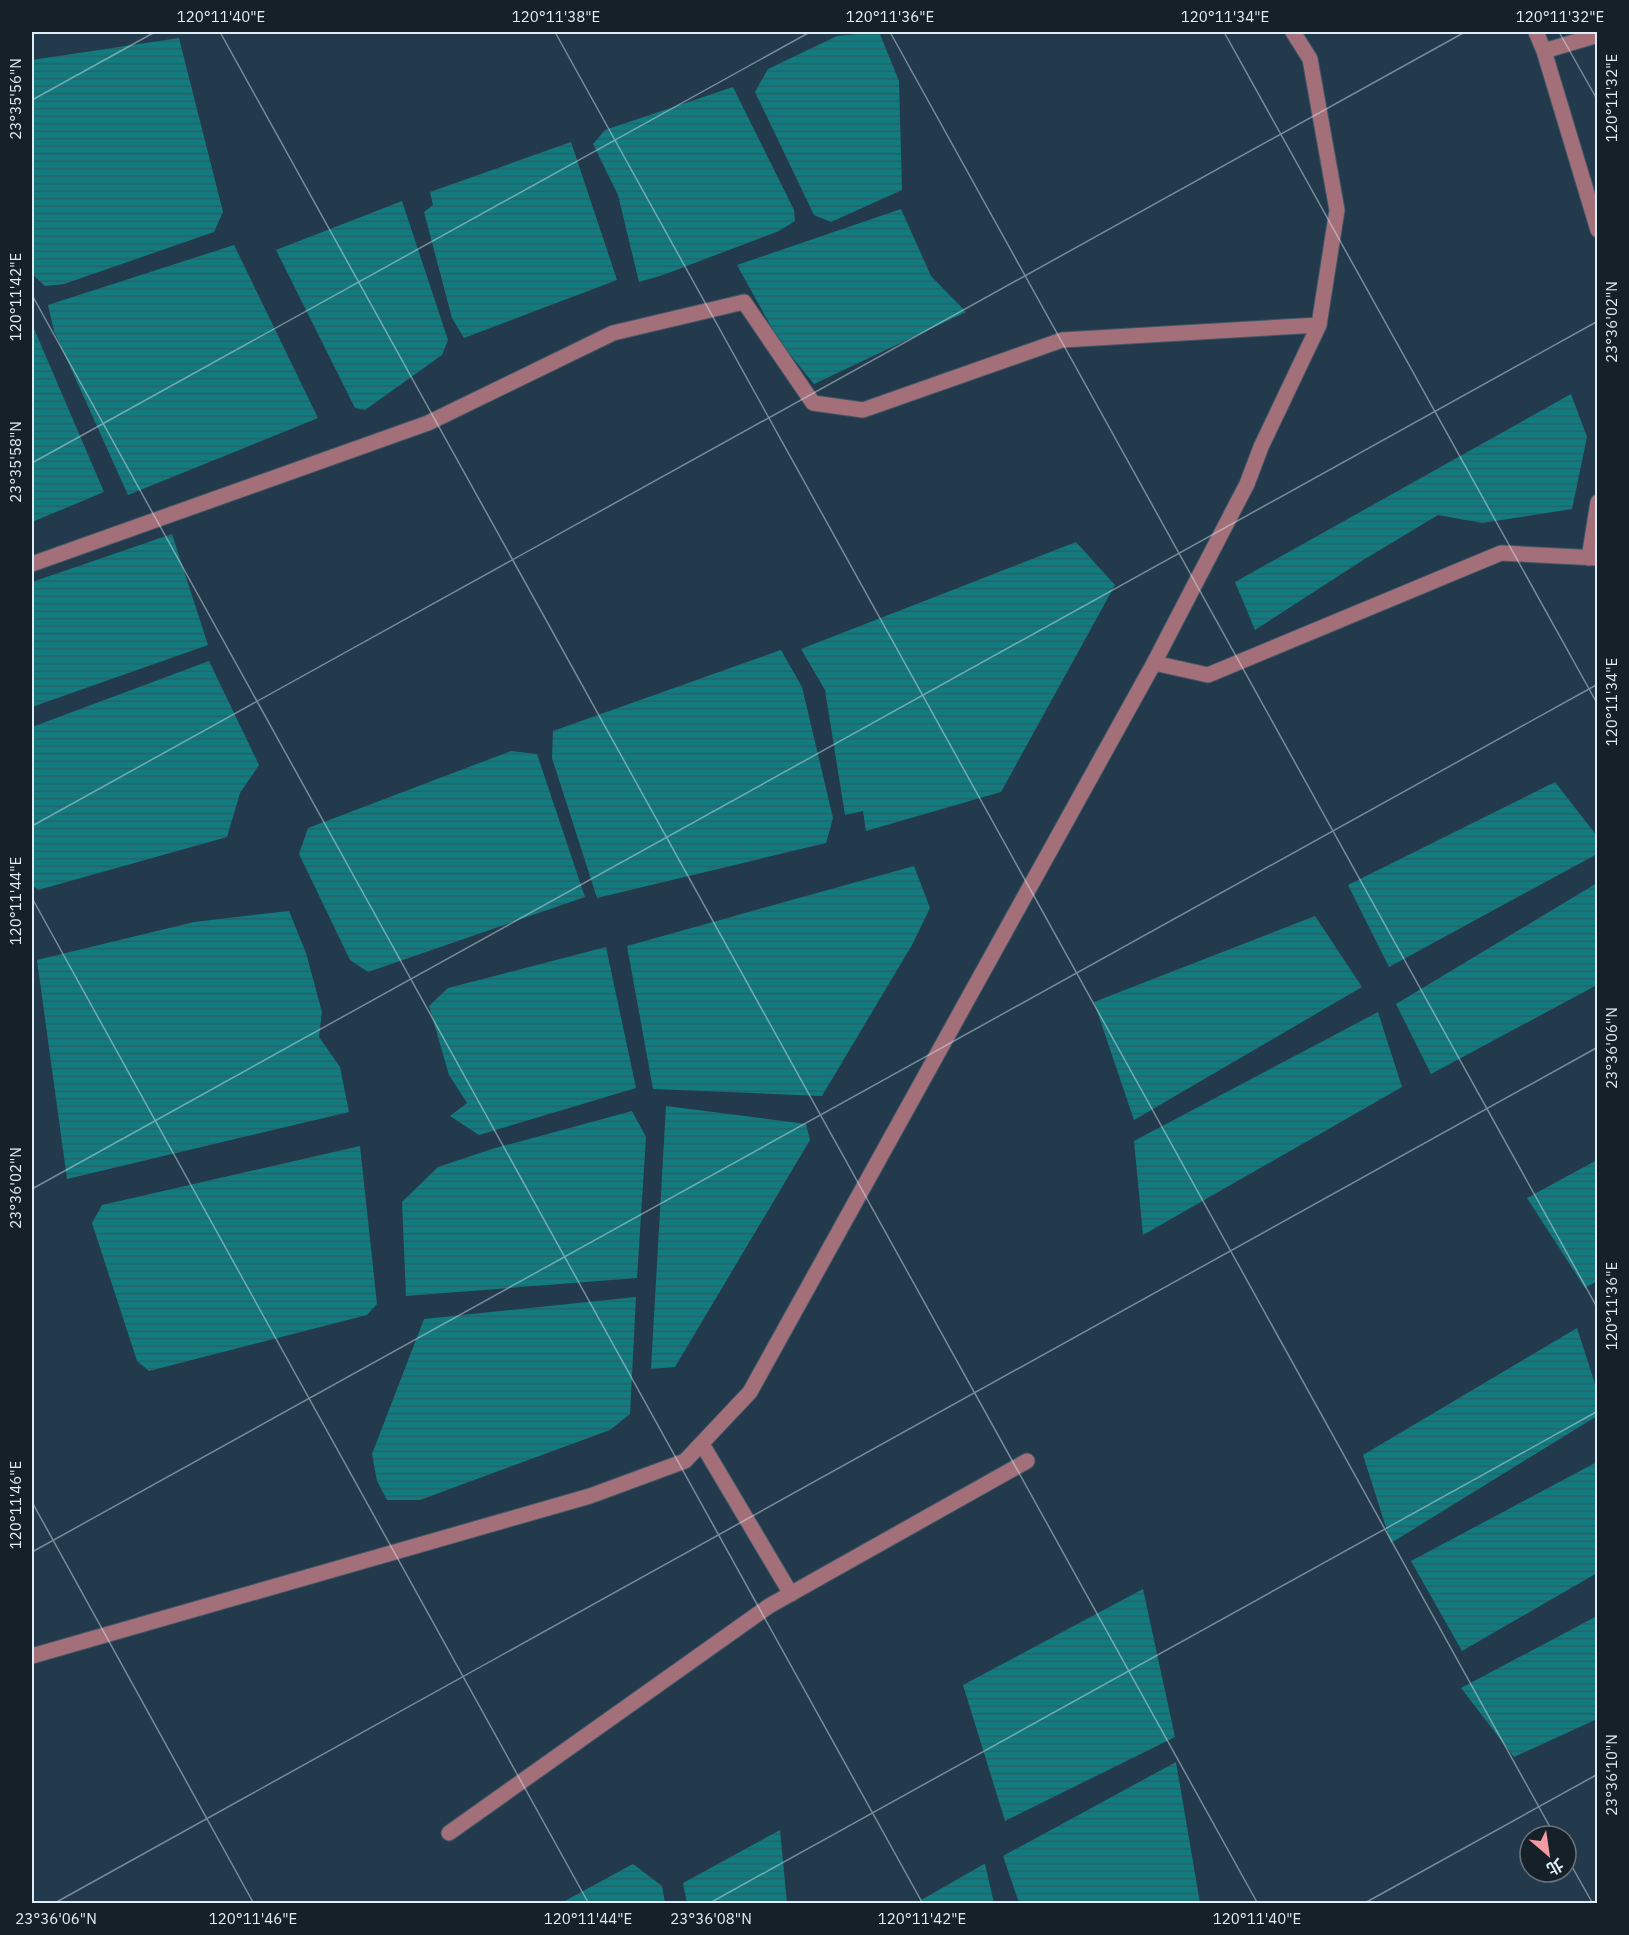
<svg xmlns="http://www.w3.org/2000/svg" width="1629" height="1935" font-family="'IBM Plex Sans','Noto Sans TC',sans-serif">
<defs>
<pattern id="water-rules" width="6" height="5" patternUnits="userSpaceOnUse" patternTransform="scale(1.5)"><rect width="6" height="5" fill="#117b80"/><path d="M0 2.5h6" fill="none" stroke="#2a6165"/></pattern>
</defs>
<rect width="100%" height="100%" fill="#233a4d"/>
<!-- water -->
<path fill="url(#water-rules)" d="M879 32 899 81 902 190 831 222 814 215 755 92 768 69 837 36Z
M179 38 223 212 214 232 64 284 45 286 32 274V60Z
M733 87 794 210 795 221 779 231 663 275 639 282 618 195 593 144 605 130Z
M571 142 617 280 464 338 452 318 424 212 433 205 430 192Z
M402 201 448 340 442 355 365 410 355 408 276 250Z
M901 209 931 276 966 312 814 384 779 341 737 265Z
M234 245 318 418 128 495 54 331 48 305Z
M32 324 104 492 32 522Z
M1571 394 1587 437 1572 509 1482 523 1438 515 1360 562 1255 630 1235 582Z
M172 534 208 645 32 707V582Z
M1076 542 1115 585 1001 792 866 831 863 811 845 815 825 690 801 649Z
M781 650 802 687 833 818 826 843 597 898 552 758 553 731Z
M209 661 259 765 240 793 227 837 38 890 32 885V727Z
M511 751 537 754 585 897 368 972 350 960 299 854 308 828Z
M1555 782 1597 836V854L1389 967 1348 885Z
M914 866 930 908 912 945 822 1096 653 1089 627 946Z
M1597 883V985L1431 1074 1396 1004Z
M289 911 306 953 322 1012 319 1037 340 1067 349 1112 67 1179 37 960 194 922Z
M1315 916 1362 987 1134 1120 1094 1002Z
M606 947 636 1088 479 1135 450 1116 467 1103 449 1075 429 1006 448 988Z
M1378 1012 1402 1087 1143 1235 1134 1141Z
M666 1106 806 1124 810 1140 675 1367 651 1369Z
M632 1111 646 1137 637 1278 406 1296 402 1202 438 1167 492 1149Z
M360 1146 377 1304 367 1315 149 1371 137 1361 92 1223 102 1205Z
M1597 1160V1281L1585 1288 1527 1198Z
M636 1297 630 1414 610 1430 420 1500H387L377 1481 372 1454 424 1319Z
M1577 1328 1597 1390V1416L1391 1543 1363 1455Z
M1597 1462V1573L1462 1651 1411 1561Z
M1143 1589 1175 1737 1005 1821 963 1685Z
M1597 1616V1719L1514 1757 1461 1688Z
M1176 1762 1200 1903H1019L1003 1856Z
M780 1830 787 1903H687L683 1883Z
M633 1864 662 1886 665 1903H561Z
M985 1864 994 1903H916L984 1864Z"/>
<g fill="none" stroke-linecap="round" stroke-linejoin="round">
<!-- minor casing -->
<g stroke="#415768" stroke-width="17">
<path id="minor" d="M1536 32 1544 51 1598 230
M1544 51 1598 35
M1589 558 1598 502
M32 564 428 423 613 333 744 302 813 403 863 410 1062 340 1319 325
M1154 663 1208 675 1501 553 1598 558
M702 1444 791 1594
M32 1656 590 1496 685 1461 750 1392 1154 663 1247 484 1261 447 1319 325 1337 210 1310 59 1293 32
M449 1833 769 1606 1027 1461"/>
</g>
<!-- minor -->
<use href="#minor" stroke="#a3707a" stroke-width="15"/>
</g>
<!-- ticks -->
<path fill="none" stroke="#dfedf8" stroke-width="1.5" stroke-opacity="0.45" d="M220 32 1258 1904M555 32 1555 1836M890 32 1598 1309M1224 32 1598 705M1559 32 1598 101M32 100 155 32M32 295 923 1904M32 463 810 32M32 826 1465 32M32 898 589 1904M32 1189 1598 321M32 1502 254 1904M32 1552 1598 684M1566 1856 1593 1904M53 1904 1598 1047M708 1904 1598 1411M1363 1904 1598 1774"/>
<!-- border -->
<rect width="1629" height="1935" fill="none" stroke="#162029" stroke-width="66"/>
<!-- north arrow -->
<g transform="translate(1548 1854) rotate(151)"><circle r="28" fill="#162029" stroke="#66727c" stroke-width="1.5"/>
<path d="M0-4.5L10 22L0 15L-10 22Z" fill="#f49aa3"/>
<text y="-9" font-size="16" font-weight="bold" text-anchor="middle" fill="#dfedf8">北</text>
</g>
<rect x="33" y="33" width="1563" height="1869" fill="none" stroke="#dfedf8" stroke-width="2"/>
<g font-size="15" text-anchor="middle" fill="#dfedf8">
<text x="221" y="22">120°11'40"E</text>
<text x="556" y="22">120°11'38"E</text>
<text x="890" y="22">120°11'36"E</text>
<text x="1225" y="22">120°11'34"E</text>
<text x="1560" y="22">120°11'32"E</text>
<text transform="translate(1612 98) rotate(-90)" y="5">120°11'32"E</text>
<text transform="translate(16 99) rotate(-90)" y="5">23°35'56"N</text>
<text transform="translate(16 297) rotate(-90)" y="5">120°11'42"E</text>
<text transform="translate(1612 322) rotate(-90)" y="5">23°36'02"N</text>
<text transform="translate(16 462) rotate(-90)" y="5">23°35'58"N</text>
<text transform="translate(1612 702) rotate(-90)" y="5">120°11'34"E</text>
<text transform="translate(16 901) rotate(-90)" y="5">120°11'44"E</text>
<text transform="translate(1612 1048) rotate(-90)" y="5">23°36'06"N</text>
<text transform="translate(16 1188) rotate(-90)" y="5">23°36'02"N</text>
<text transform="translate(1612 1306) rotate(-90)" y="5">120°11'36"E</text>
<text transform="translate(16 1505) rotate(-90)" y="5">120°11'46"E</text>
<text transform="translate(1612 1775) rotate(-90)" y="5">23°36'10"N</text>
<text x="56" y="1924">23°36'06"N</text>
<text x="253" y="1924">120°11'46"E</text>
<text x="588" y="1924">120°11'44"E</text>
<text x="711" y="1924">23°36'08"N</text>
<text x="922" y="1924">120°11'42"E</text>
<text x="1257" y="1924">120°11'40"E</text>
</g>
</svg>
